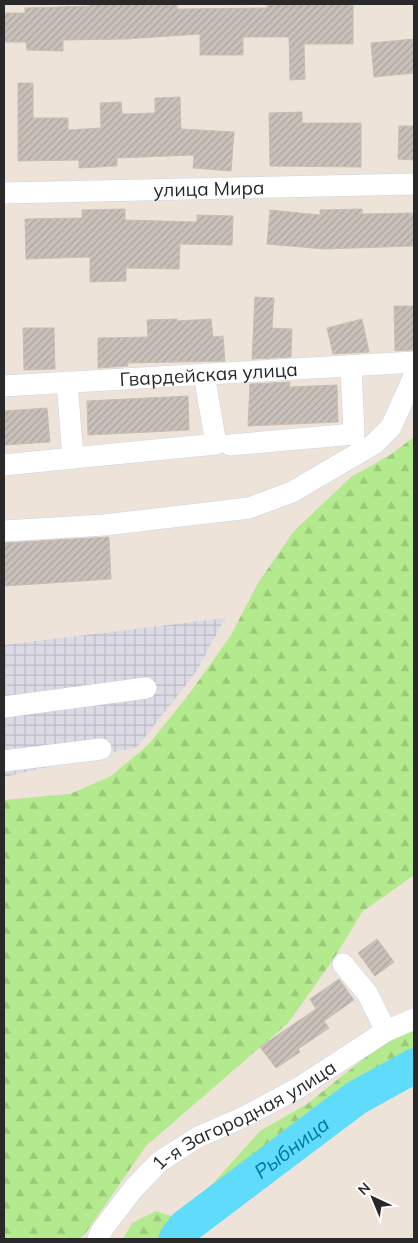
<svg xmlns="http://www.w3.org/2000/svg" width="418" height="1243" font-family="Mulish,sans-serif">
<defs>
<pattern id="industrial-grid" width="8" height="8" patternUnits="userSpaceOnUse" patternTransform="scale(1.25)"><rect width="8" height="8" fill="#dcdae4"/><path d="M0 4h8M4 0v8" fill="none" stroke="#bdbbc4"/></pattern>
<pattern id="forest-firs" width="22" height="20" patternUnits="userSpaceOnUse" patternTransform="scale(1.25)"><rect width="22" height="20" fill="#b3ea8e"/><path d="M5 1l3.5 6h-7zM16 11l3.5 6h-7z" fill="#9ac97a"/></pattern>
<pattern id="building-hatch" width="6" height="6" patternUnits="userSpaceOnUse" patternTransform="scale(1.25)"><rect width="6" height="6" fill="#c8c0b9"/><path d="M-1 1l2-2M0 6l6-6M5 7l2-2" fill="none" stroke="#aca59f"/></pattern>
</defs>
<rect width="100%" height="100%" fill="#ede3d8"/>
<!-- industrial -->
<path fill="url(#industrial-grid)" d="M225 618 196 672 137 747 4 777V645Z"/>
<!-- forest -->
<path fill="url(#forest-firs)" d="M414 437V875L362 912 333 960 288 1023 146 1146 85 1234 79 1239H4V800L70 794 111 776 148 745 190 693 231 635 258 583 294 531 351 477 390 455Z
M414 1028V1051L367 1085 337 1099 260 1151 198 1209 169 1229 161 1239H123L132 1223 156 1211 171 1216 207 1190 260 1131 307 1104 386 1041Z"/>
<g fill="none" stroke-linecap="round" stroke-linejoin="round">
<!-- river -->
<path stroke="#5fdbfb" stroke-width="35" id="s1" d="M176 1239 185 1227 356 1098 414 1066"/>
</g>
<!-- building -->
<path fill="url(#building-hatch)" stroke="#c8bfb2" d="M91 4H177V9L267 8V4H353V44H304L305 79 290 80 289 37H243V55H200V34L126 39 63 40V51L27 50 26 42H4V13H25V8L91 6Z
M414 39V73L374 77 371 43Z
M18 83H33V118H68V130L101 128 100 103 121 102 122 114 155 113V98L180 97 181 129 234 132 231 171 193 168 194 155 117 158V166L79 168V160L18 161Z
M302 112V123H361V167L270 166 269 113Z
M399 126H414V160L398 159Z
M125 209V220L197 222V215L233 216 232 245 180 244 179 269 126 268V281L90 282V257L26 259 25 219 82 218V210Z
M362 209V214L414 213V246L324 249 267 244 270 210 320 215V210Z
M255 297 274 298 272 328 292 329 291 357 252 359Z
M394 306H414V350L395 351Z
M177 319V321L211 319 213 337 223 336 225 361 127 363 128 366 98 368V338L148 337 147 320Z
M362 319 369 352 333 354 327 328Z
M23 328H54L55 369 24 370Z
M290 382 289 387 337 385 338 422 248 426 250 384Z
M188 396 189 430 88 435 87 401Z
M47 408 50 442 4 445V411Z
M109 537 111 579 4 586V543Z
M377 939 394 962 375 976 358 953Z
M339 979 354 1000 324 1021 329 1028 298 1049 300 1052 276 1068 260 1047 316 1009 310 999Z"/>
<g fill="none" stroke-linecap="round" stroke-linejoin="round">
<!-- minor casing -->
<g stroke="#ced3e4" stroke-width="22">
<g id="minor">
<path id="s2" d="M4 193 414 184"/>
<path id="s3" d="M4 386 414 362"/>
<path d="M230 445 354 434 351 366"/>
<path d="M73 458 216 444 204 374"/>
<path d="M4 465 73 458 67 382"/>
<path d="M4 531 104 525 249 508 292 492 374 444 391 427 414 376"/>
<path d="M4 707 146 688"/>
<path d="M4 761 101 749"/>
<path d="M343 964 367 993 386 1031"/>
<path id="s4" d="M98 1239 102 1230 134 1188 159 1162 198 1137 246 1116 300 1087 386 1031 414 1019"/>
</g>
</g>
<!-- minor -->
<use href="#minor" stroke="#fff" stroke-width="21"/>
</g>
<g text-anchor="middle" dominant-baseline="central" stroke-width="4.5" stroke-linejoin="round" paint-order="stroke">
<!-- street labels -->
<g font-size="19" fill="#292929" stroke="#fff">
<text stroke="none"><textPath href="#s2" startOffset="205">улица Мира</textPath></text>
<text stroke="none"><textPath href="#s3" startOffset="205">Гвардейская улица</textPath></text>
<text stroke="none"><textPath href="#s4" startOffset="196">1-я Загородная улица</textPath></text>
</g>
<!-- water labels -->
<g font-size="20" font-style="italic" fill="#0076a5" stroke="#fff">
<text stroke="none"><textPath href="#s1" startOffset="148">Рыбница</textPath></text>
</g>
</g>
<!-- border -->
<rect width="418" height="1243" fill="none" stroke="#292929" stroke-width="10"/>
<!-- north arrow -->
<g transform="translate(373 1198) rotate(316)" stroke="#ffffff" stroke-width="4" paint-order="stroke">
<path d="M0-4L9 19L0 12L-9 19Z" fill="#292929"/>
<text y="-8" font-size="14" font-weight="bold" text-anchor="middle" fill="#292929">N</text>
</g>
</svg>
